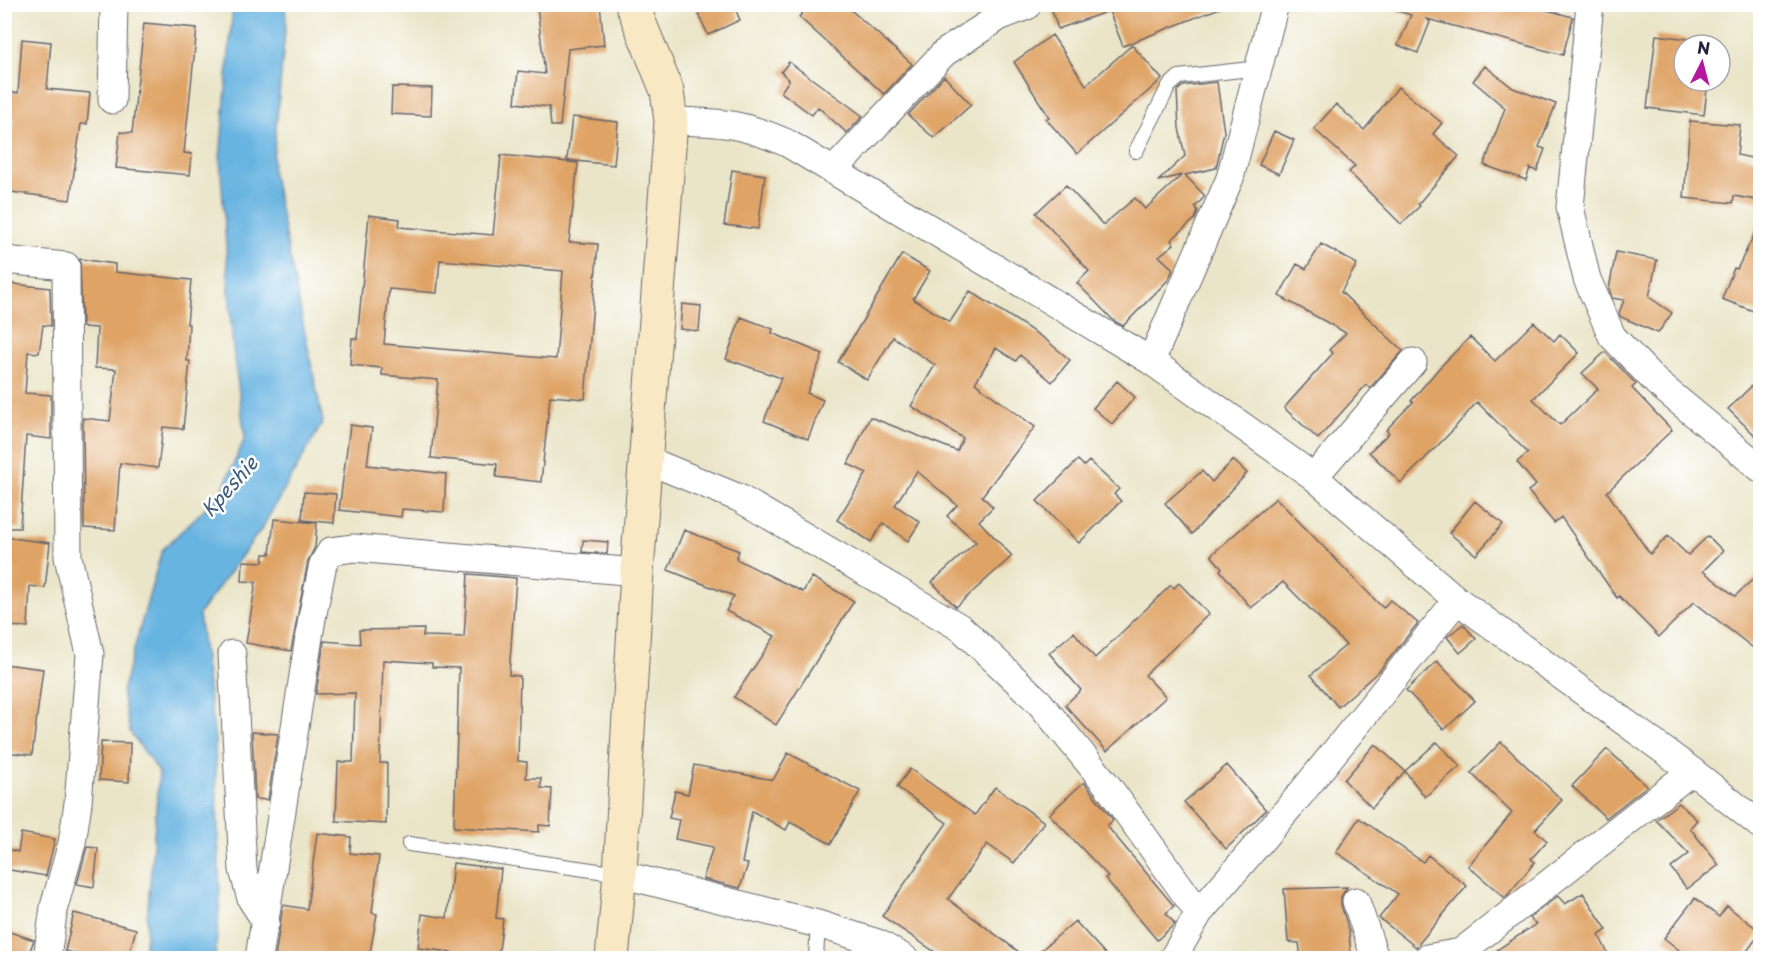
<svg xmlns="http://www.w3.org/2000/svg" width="1765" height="963" font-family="'Playpen Sans',sans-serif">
<rect width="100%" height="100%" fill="#fff"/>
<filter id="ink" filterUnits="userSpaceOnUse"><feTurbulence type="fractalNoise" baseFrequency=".0167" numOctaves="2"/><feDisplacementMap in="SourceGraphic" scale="12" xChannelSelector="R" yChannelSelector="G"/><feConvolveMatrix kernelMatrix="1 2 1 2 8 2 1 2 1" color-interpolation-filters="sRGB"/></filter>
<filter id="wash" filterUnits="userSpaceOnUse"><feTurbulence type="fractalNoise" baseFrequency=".008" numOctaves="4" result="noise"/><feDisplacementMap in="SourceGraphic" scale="24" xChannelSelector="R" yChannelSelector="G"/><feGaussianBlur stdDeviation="1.35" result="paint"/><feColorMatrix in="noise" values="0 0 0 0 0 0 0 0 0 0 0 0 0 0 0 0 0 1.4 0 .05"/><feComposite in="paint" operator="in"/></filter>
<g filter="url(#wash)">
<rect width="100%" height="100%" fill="#eae5c8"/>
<!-- water -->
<path fill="#68b4e1" stroke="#456b8e" stroke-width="1.5" d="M233 5H285L286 21 272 170 323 422 262 528 199 614 215 740 220 898 215 958H144L159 772 130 732 122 692 162 550 221 493 245 438 233 347 220 159Z"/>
<g id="blocks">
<!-- building -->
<path fill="#dfa365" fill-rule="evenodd" d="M553 4H600L604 45 568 49 560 126H551L549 107 515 103 518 71 545 74 537 6Z
M694 4H733L740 20 708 35Z
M810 4H844L912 64 884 94 799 17Z
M1050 4H1225V6L1123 46 1109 11 1058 29Z
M1397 4H1523L1573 17 1563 55 1427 19 1430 22 1418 53 1398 45 1411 15 1397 11Z
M144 23 197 28 184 153 192 154 190 175 116 168 120 132 132 133Z
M1052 35 1086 85 1132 45 1162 79 1077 154 1046 119 1049 117 1014 62Z
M1656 35 1713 42 1712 45H1684V81H1708L1704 115 1647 108Z
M22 39 51 42 47 89 90 93 87 124H81L70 200 4 191 14 117 4 116V92L18 93Z
M789 62 863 116 847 133 818 107 812 115 781 92 789 80 781 72Z
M1485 66 1513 88 1556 104 1539 147 1545 149 1537 171 1530 168 1526 180 1484 165 1505 108 1473 81Z
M944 76 971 105 934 138 908 115Z
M1217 82 1224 132 1216 168 1185 175 1205 196 1195 207 1198 211 1195 219 1171 240 1174 244 1159 256 1173 269 1169 279 1123 326 1114 321 1077 283 1089 271 1036 213 1066 185 1103 225 1135 198 1145 209 1182 175 1158 181 1185 156 1179 128 1177 91 1183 86Z
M392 87 432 88 431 116 391 114Z
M1398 87 1442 123 1433 134 1459 156 1418 204 1420 206 1401 224 1349 172 1355 166 1314 129 1336 104 1364 130Z
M572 117 618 122 614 165 567 160Z
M1690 121 1740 125 1737 155 1761 160V201L1734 196 1733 203 1684 198Z
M1274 131 1294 140 1279 174 1259 165Z
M501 155 578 163 569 242 598 244 585 399 550 396 541 482 496 477 497 464 431 458 438 380 382 375V368L350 365 352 338 357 339 369 215 400 219 399 227 493 235ZM440 260 563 271 556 359 384 344 389 289 437 293Z
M732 170 765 175 758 229 724 225Z
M1761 221V314L1722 299 1734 268 1737 269Z
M1321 244 1357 264 1341 292 1403 351 1370 388 1366 385 1318 439 1284 408 1333 353 1329 350 1346 333 1279 296 1297 264 1306 269Z
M1616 252 1657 260 1649 297 1672 313 1658 333 1621 317 1619 313 1624 300 1612 298 1609 289Z
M902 254 930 271 913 299 950 322 970 291 1045 339 1070 360 1052 382 1020 355 1016 361 996 348 975 383 1035 427 982 496 993 507 979 521 1012 556 956 607 932 582 976 542 947 516 957 505 917 471 895 505 920 522 908 541 883 523 871 542 837 520 867 473 848 464 870 417 957 451 963 438 911 406 935 365 893 337 867 380 838 362Z
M80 259 115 264V272L191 280 187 324H189L187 361H190L183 429 163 427 158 468 120 463 115 530 84 528 83 418 110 421 116 369 95 368 97 328 82 327Z
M4 283 50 288 51 326 43 325 39 353 28 352 25 393 51 395V439L26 436 20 528H4Z
M682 304 701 306 699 331 680 329Z
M741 317 773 329 772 333 823 354 807 393 823 400 808 439 764 421 781 378 726 359Z
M1534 322 1554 341 1560 334 1579 353 1533 399 1560 425 1598 389 1582 373 1605 352 1636 384 1632 388 1672 430 1607 492 1650 554 1668 536 1688 555 1708 536 1723 551 1703 571 1735 596 1761 572V654L1694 602 1659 637 1619 596 1617 598 1561 517 1554 523 1528 491 1536 485 1517 462 1528 453 1477 402 1450 433 1401 483 1369 452 1389 433 1386 430 1413 402 1411 401 1439 368 1470 337 1495 361Z
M1761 377V441L1728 409Z
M1117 381 1135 397 1112 424 1093 408Z
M350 425 372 428 367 465 446 474 444 512 402 509 401 517 339 510Z
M1078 460 1084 466 1089 461 1119 489 1114 494 1121 501 1079 543 1037 501Z
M1233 460 1247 473 1192 534 1165 503 1202 471 1212 482Z
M304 492 336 494 334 523 302 520Z
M1276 498 1383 608 1390 600 1418 623 1380 670 1338 707 1311 675 1346 645 1283 582 1251 608 1220 570 1222 568 1211 555Z
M1475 501 1503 524 1476 555 1449 533Z
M274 519 317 523 315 547 308 561 291 651 246 643 256 582 242 581 243 561 263 562 264 554H270Z
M684 530 739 551 736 559 803 592 812 577 854 601 776 725 734 697 775 636 726 611 734 596 668 570Z
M4 537 50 543 45 588 30 586 28 627 4 626Z
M583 540 608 542 607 554 582 552Z
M468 574 516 578 509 675 520 676 518 761 527 762 526 778H541V788L552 789 550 826 539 825V832L454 827 459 668 432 667V663L383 660 380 763H387L386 824 336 821 338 762H353L355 693 316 694 324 641 360 644 359 630 424 629 423 636 464 637Z
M1179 583 1209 614 1145 675 1166 697 1107 751 1065 705 1081 690 1049 653 1074 632 1095 658 1171 585 1174 588Z
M1463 624 1476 639 1460 653 1447 637Z
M1437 661 1475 701 1444 730 1406 690Z
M4 664 43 669 32 755 4 752Z
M252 732 278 734 268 800 255 799Z
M101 742 130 743 129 782 99 780Z
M1437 742 1460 766 1425 797 1405 771Z
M1501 742 1562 800 1535 830 1547 841 1531 859 1535 862 1505 898 1468 866 1512 813 1471 773Z
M1375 744 1405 771 1372 808 1344 780Z
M1607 749 1647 786 1606 818 1572 786Z
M788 753 860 791 831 844 790 822 786 830 752 811 742 863 748 864 740 888 703 879 713 847 675 839 679 820 669 818 675 791 688 794 694 765 773 780Z
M1227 765 1266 810 1226 849 1184 802Z
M910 769 975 815 995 787 1044 822 1014 863 987 844 948 899 1027 958H944L882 916 947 823 897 787Z
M1084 782 1113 820 1107 826 1174 906 1166 913 1175 924 1157 940 1105 878 1108 876 1049 814Z
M1679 803 1697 820 1690 828 1719 865 1687 889 1671 868 1689 854 1656 820Z
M1359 818 1423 862 1428 855 1467 886 1416 947 1379 918 1398 894 1336 852Z
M21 833 55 839 46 876 4 869V848L18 852Z
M317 833 351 837 350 853 379 856 372 913 377 914 369 958H275L283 905 307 909Z
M87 847 98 848 94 887 77 884Z
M453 863 501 869 496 918 503 919 498 958H450L451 952 418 948 422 914 447 918Z
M1347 887 1341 897V905L1349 931 1351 958H1301L1299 943 1288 942 1284 889Z
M1583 893 1607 930 1599 935 1610 958H1485L1536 924 1529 918 1558 896 1565 904Z
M1695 898 1719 917 1727 906 1761 932 1742 958H1689L1664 938Z
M74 913 136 929 128 958H95L65 951Z
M1075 921 1109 958H1032Z
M4 930 34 940 27 958H4Z"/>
</g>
</g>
<g filter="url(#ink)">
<use href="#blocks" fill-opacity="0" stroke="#68666c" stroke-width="1.5"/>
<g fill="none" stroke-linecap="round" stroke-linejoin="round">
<!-- lane casing -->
<g stroke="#68666c" stroke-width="16">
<path id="lane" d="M1136 151 1169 86 1179 77 1259 68
M409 844 620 874
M816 958 818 924"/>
</g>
<!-- street casing -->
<g stroke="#68666c" stroke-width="29">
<path id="street" d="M1590 4 1570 207 1587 279 1612 336 1656 382 1760 468
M112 100 114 4
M671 121C721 122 741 123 787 143L1151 361 1314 477 1457 600 1692 771 1760 825
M834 170 944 53 999 17 1027 6
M4 260 66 266 68 557 90 654 78 803 72 843 54 907 47 958
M1151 361 1230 178 1275 4
M647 460 739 498 961 628 1039 702 1107 785 1199 913
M1314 477 1413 362
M232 654 243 870 251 899 266 922
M620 874 818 924 878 943 904 958
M1356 901 1375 958
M259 958 312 618 323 564 331 551 354 548 637 572
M1173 958 1199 913 1299 796 1457 600
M1427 958 1461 952 1692 771"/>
</g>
<!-- secondary casing -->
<g stroke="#68666c" stroke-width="35">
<path id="secondary" d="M612 958 620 874 637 572 671 121 667 91 632 4"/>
</g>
<!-- lane -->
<use href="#lane" stroke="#fff" stroke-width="14"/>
<!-- street -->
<use href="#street" stroke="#fff" stroke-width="27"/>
<!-- secondary -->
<use href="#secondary" stroke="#f8e8c3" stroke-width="33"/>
</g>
</g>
<g text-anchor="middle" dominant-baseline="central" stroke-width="5" stroke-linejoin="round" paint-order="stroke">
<!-- water labels -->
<g font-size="20" font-style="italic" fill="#3e5c7d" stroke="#fff">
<text transform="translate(229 486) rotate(-48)">Kpeshie</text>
</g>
</g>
<!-- margin -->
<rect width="1765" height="963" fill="none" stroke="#fff" stroke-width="24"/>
<!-- north arrow -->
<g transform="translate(1702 63) rotate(6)"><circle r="28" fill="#ffffff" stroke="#a7a7b1" stroke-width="1.5"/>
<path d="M0-4.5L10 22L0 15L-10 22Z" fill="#b5179e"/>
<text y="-9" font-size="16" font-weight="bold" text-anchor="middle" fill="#22223b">N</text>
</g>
</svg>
